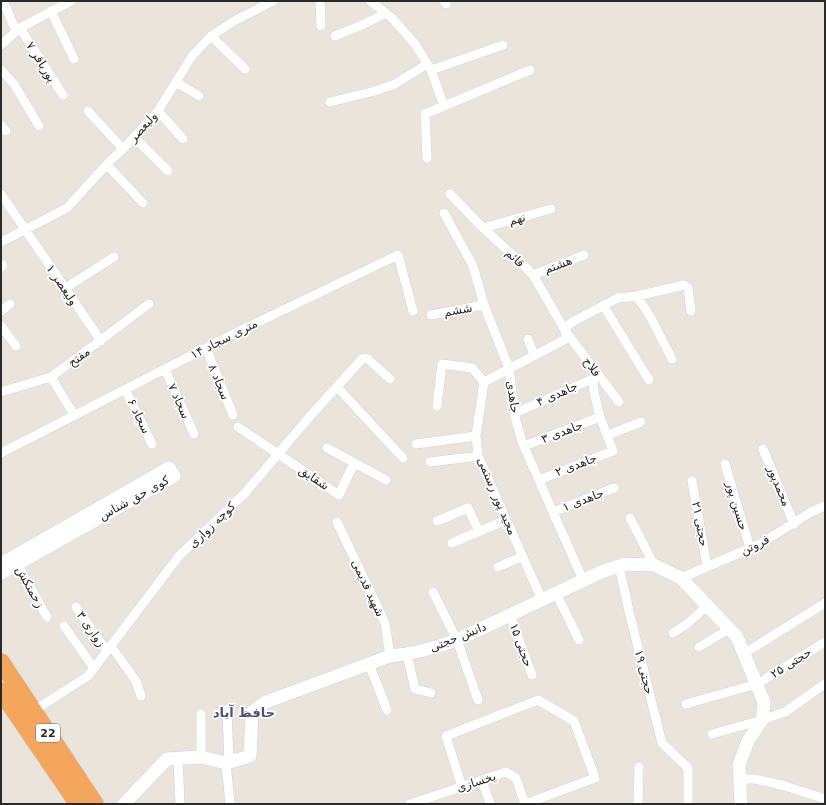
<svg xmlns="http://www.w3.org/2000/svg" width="826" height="805" font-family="'DejaVu Sans',Cairo,sans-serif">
<rect width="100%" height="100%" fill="#eae4db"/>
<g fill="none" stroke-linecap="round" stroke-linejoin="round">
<!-- street casing -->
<g stroke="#d0d3e1" stroke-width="10">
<path id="street" d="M3 1 16 31
M320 1 321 26
M370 1 392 18 415 44 431 70 444 106 425 114 427 158
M444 1 446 4
M51 11 74 59
M20 28 63 95
M211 36 245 69
M335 36 362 25 386 13
M1 45 20 28 71 1
M1 70 14 84 39 126
M431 70 503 45
M176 82 199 96
M330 102 375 91 395 84 427 64
M444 106 530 70
M88 111 123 149
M158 111 183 139
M1 125 6 131
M134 137 168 171
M107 165 143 203
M1 194 101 341
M450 194 483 228 517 259 533 275 566 332 619 402
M444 213 473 266 484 305 509 368 515 417 522 442 583 580
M483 228 551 209
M1 242 67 208 110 161 123 149 158 111 192 56 211 36 234 21 273 1
M1 267 3 265
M533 275 584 255
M64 289 114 257
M637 296 651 318 672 359
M603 305 649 380
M1 311 10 304
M431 315 484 305
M1 326 16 346
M528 339 534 355
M206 348 233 415
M165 369 194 434
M51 377 74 415
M337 387 403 458
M125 389 152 444
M1 392 51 377 149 304
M437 406 442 364 472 368 484 382
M515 413 597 377
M238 427 339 495 354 463
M608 435 641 422
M416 444 476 436
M524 446 600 417
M327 448 386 480
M763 449 794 524
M1 453 235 333 398 255 413 311
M430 462 478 456
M725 464 750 548
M539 480 613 451 600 417 594 392 593 378
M692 481 707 566
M553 512 614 488
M630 518 654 565
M437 521 468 508 479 532
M337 522 385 623 390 656
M452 543 506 520
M15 560 47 617
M619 566 629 611 662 743 688 768V804
M498 567 523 556
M681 578 760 544 811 512 825 506
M433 592 457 640 478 700
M556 593 579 640
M542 600 478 456 476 436 484 382 564 340 566 335 567 326 574 321 618 298 637 296 684 285 688 288 691 311
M76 607 107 651
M510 615 532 675
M64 626 94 668
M673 633 687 624 707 606
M111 646 136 681 141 696
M699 647 729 629
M745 653 825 603
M407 654 415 689 431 693
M369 664 387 710
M686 704 757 684 825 642
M227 709 229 763
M33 711 88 676 179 556 245 493 312 414 362 359 365 358 368 359 390 379
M201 714V757
M712 734 762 720 785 712 825 684
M178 758 180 804
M226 763 230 804
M740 779H755L785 786 822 798H825
M482 780 490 804
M462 787 446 736 538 700 574 721 595 778 525 804
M410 804 506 772 516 778 525 804
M638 804 639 767"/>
</g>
<!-- secondary casing -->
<g stroke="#d0d3e1" stroke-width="14">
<path id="secondary" d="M1 564 169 468 174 476 1 573
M124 804 167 759 201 757 226 763 250 756 252 712 266 702 390 656C414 654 435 648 457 640L601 572 625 564 654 565 681 578 737 637 764 702 762 720 748 741 739 765 741 804"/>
</g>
<!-- highway casing -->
<g stroke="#c3c3c3" stroke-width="18">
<path id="highway" d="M1 662 95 804
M1 691 78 804"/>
</g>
<!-- street -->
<use href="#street" stroke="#fff" stroke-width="9"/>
<!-- secondary -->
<use href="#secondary" stroke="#fff" stroke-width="13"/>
<!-- highway -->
<use href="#highway" stroke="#f4a65c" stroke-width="17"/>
</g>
<g text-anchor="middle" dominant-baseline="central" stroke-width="3.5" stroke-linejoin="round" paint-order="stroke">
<!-- shield labels -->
<rect fill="#fff" stroke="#696969" stroke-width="1" x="36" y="724" width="24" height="18" rx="3"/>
<g font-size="11" font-weight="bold" fill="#292929">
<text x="48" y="733">22</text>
</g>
<!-- street labels -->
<g font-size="12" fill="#292929" stroke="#fff">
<text transform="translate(41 62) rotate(58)">پورباقر ۷</text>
<text transform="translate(143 127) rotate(-48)">ولیعصر</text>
<text transform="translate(517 219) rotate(-16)">نهم</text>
<text transform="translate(515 258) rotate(44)">قائم</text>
<text transform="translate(558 265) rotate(-21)">هشتم</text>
<text transform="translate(62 285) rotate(56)">ولیعصر ۱</text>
<text transform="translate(458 310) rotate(-10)">ششم</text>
<text transform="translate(224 339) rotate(-27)">۱۴ متری سجاد</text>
<text transform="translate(79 357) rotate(-36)">مفتح</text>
<text transform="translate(592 367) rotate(54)">فلاح</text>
<text transform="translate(219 382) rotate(68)">سجاد ۸</text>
<text transform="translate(557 394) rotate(-24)">جاهدی ۴</text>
<text transform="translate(513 397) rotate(82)">جاهدی</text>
<text transform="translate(179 401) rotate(66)">سجاد ۷</text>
<text transform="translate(139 416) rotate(64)">سجاد ۶</text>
<text transform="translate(562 432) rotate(-21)">جاهدی ۳</text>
<text transform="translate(576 465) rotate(-21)">جاهدی ۲</text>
<text transform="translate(314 478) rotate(34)">شقایق</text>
<text transform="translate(779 486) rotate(68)">محمدپور</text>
<text transform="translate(497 496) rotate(67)">مجید پور رستمی</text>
<text transform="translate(134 498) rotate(-29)">کوی حق شناس</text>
<text transform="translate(583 500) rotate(-21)">جاهدی ۱</text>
<text transform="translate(737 506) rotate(74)">حسین پور</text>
<text transform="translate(700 524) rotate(80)">حجتی ۲۱</text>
<text transform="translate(212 525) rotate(-44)">کوچه زواری</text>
<text transform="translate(755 545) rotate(-26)">فروتن</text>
<text transform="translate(30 587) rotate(61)">زحمتکش</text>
<text transform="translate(368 588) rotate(65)">شهید قدیمی</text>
<text transform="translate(91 629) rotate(55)">زواری ۳</text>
<text transform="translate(458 637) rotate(-22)">دانش حجتی</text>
<text transform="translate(521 645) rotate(70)">حجتی ۱۵</text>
<text transform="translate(791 663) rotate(-32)">حجتی ۲۵</text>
<text transform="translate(644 672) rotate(76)">حجتی ۱۹</text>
<text transform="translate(476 782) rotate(-18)">یخسازی</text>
</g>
<!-- neighbourhood labels -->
<g font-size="13" font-weight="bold" fill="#4c5176" stroke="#fff">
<text x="244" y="712">حافظ آباد</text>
</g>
</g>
<!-- border -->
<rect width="826" height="805" fill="none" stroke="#292929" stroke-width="4"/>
</svg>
